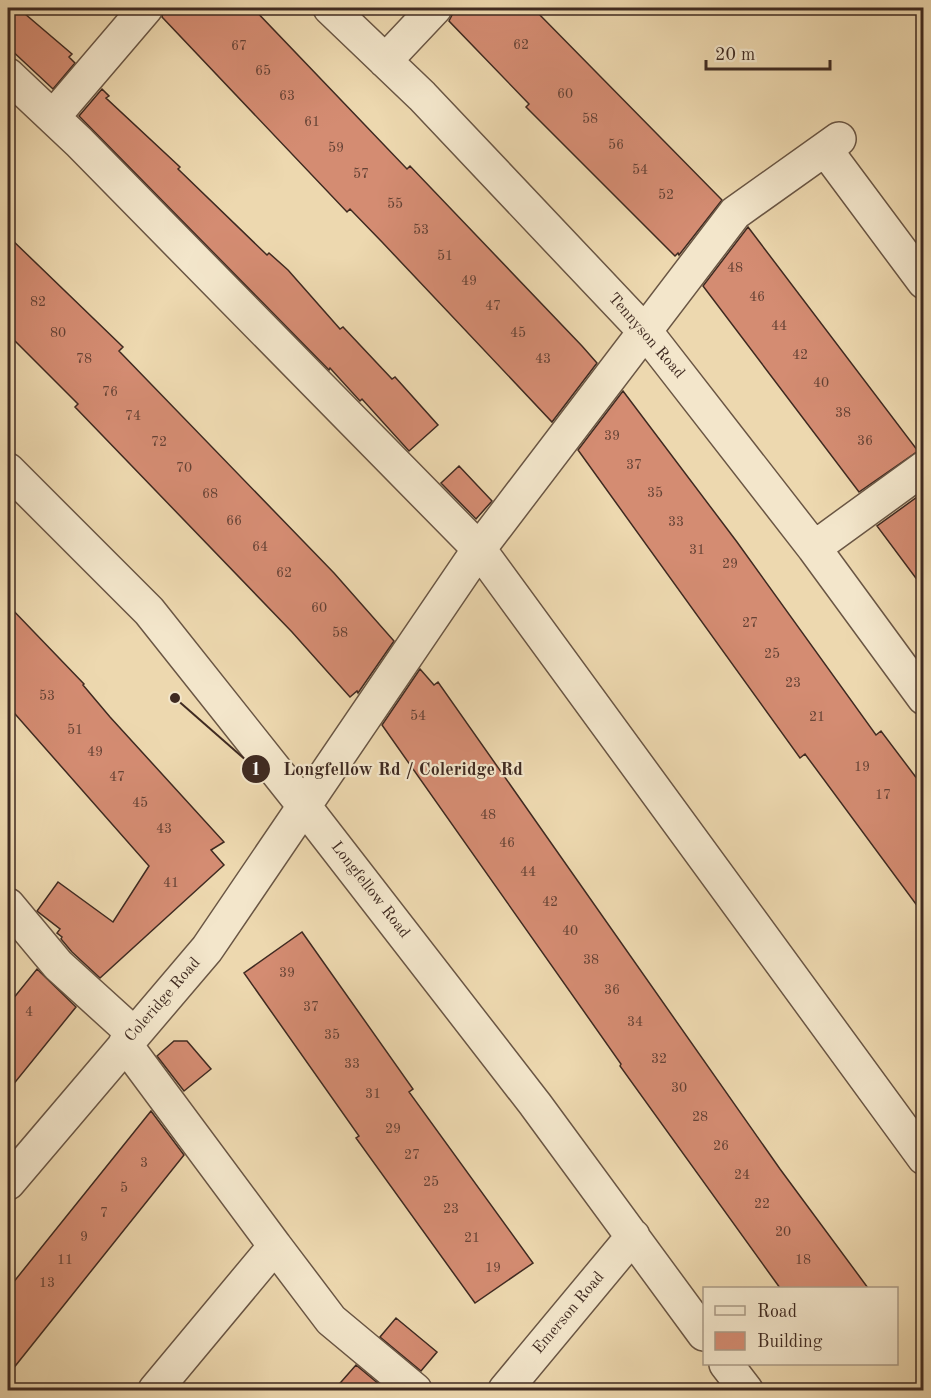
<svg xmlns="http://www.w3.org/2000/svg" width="931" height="1398" font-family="'Old Standard TT',serif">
<rect width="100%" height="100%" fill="#edd8af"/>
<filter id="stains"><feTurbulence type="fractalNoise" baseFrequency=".00333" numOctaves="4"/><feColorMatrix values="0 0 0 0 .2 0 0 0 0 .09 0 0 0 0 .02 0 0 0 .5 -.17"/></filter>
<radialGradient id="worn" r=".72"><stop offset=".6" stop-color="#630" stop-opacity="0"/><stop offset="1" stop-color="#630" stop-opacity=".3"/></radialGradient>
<!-- building -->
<path fill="#d48c72" stroke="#3f2a21" stroke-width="1.5" d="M8 8H18L72 54 69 57 75 63 53 89 8 47Z
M164 8H253L407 169 410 166 582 346 597 363 552 422 382 242 350 209 347 212 162 17Z
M453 8H533L722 200 679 255 678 253 675 256 526 107 529 104 449 21 453 13Z
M102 89 109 96 106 98 180 167 178 169 267 255 269 253 288 270 340 329 343 327 392 379 395 377 438 425 409 451 362 399 360 401 330 368 329 370 79 116Z
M748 227 918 451 859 492 703 286Z
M8 236 123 347 119 351 334 573 394 641 358 693 357 691 350 697 292 632 75 407 78 404 8 334Z
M623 391 737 542 876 735 881 731 924 788V915L805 754 800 758 578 450Z
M459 466 492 501 476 519 441 483Z
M924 492V589L877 526Z
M8 605 84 684 83 685 110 717 224 842 211 850 224 865 100 978 72 952 61 939 62 937 57 933 60 929 37 911 58 882 113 922 149 866 8 706Z
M420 669 434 685 438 682 780 1169 868 1288H780L620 1066 621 1064 382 725Z
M302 932 413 1089 409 1092 533 1263 475 1303 356 1138 359 1136 244 973Z
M37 969 76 1007 8 1091V1005Z
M174 1041H187L211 1069 184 1091 157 1056Z
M151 1111 184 1155 8 1375V1289Z
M396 1318 437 1352 421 1371 380 1337Z
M356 1365 386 1390H334Z"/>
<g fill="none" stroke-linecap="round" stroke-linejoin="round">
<!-- minor casing -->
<g stroke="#6a5644" stroke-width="36">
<path id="minor" d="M330 8 422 96 649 336 814 548 924 698
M385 61 435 8
M8 75 79 142 479 549 207 949 8 1183
M53 117 146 8
M839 139 735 213 479 549 924 1158
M825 149 924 282
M8 470 149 611 304 806 535 1104 704 1334
M814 548 924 468
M8 905 58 965 134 1034
M125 1044 275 1246
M726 1364 746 1390
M155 1390 275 1246 331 1320 415 1390
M505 1390 633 1236"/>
</g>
<!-- minor -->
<use href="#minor" stroke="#f3e6cb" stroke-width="33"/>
</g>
<g text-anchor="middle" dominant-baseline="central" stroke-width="4.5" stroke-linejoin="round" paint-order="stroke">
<!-- number labels -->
<g font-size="14" fill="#644235">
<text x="521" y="45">62</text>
<text x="239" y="46">67</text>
<text x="263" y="71">65</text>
<text x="565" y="94">60</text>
<text x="287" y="96">63</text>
<text x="590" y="119">58</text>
<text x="312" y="122">61</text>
<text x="616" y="145">56</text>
<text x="336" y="148">59</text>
<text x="640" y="170">54</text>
<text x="361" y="174">57</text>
<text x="666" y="195">52</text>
<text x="395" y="204">55</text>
<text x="421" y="230">53</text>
<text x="445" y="256">51</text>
<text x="735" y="268">48</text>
<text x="469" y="281">49</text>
<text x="757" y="297">46</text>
<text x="38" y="302">82</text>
<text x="493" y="306">47</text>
<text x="779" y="326">44</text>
<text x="58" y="333">80</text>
<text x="518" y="333">45</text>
<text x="800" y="355">42</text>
<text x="84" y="359">78</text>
<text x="543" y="359">43</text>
<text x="821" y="383">40</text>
<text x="110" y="392">76</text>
<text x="843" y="413">38</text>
<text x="133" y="416">74</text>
<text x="612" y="436">39</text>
<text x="865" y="441">36</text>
<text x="159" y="442">72</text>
<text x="634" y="465">37</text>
<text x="184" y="468">70</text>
<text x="655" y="493">35</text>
<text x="210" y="494">68</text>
<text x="234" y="521">66</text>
<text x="676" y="522">33</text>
<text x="260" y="547">64</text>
<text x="697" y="550">31</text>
<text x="730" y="564">29</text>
<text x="284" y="573">62</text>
<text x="319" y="608">60</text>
<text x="750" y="623">27</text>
<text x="340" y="633">58</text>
<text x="772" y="654">25</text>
<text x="793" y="683">23</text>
<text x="47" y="696">53</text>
<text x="418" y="716">54</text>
<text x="817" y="717">21</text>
<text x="75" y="730">51</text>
<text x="95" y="752">49</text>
<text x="862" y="767">19</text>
<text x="117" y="777">47</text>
<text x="883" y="795">17</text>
<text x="140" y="803">45</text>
<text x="488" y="815">48</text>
<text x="164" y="829">43</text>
<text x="507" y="843">46</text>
<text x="528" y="872">44</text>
<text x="171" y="883">41</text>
<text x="550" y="902">42</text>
<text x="570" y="931">40</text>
<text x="591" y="960">38</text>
<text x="287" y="973">39</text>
<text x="612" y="990">36</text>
<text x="311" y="1007">37</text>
<text x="29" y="1012">4</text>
<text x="635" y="1022">34</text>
<text x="332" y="1035">35</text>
<text x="659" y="1059">32</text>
<text x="352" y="1064">33</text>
<text x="679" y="1088">30</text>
<text x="373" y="1094">31</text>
<text x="700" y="1117">28</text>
<text x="393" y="1129">29</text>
<text x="721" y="1146">26</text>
<text x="412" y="1155">27</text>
<text x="144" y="1163">3</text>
<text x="742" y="1175">24</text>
<text x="431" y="1182">25</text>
<text x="124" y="1188">5</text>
<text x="762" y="1204">22</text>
<text x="451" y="1209">23</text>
<text x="104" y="1213">7</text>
<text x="783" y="1232">20</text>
<text x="84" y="1237">9</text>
<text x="472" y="1238">21</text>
<text x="65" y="1260">11</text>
<text x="803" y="1260">18</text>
<text x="493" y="1268">19</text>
<text x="47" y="1283">13</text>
</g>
<!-- street labels -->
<g font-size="16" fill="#3f2a21" stroke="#f3e6cb">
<text transform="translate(646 336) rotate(49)">Tennyson Road</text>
<text transform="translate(370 890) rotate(52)">Longfellow Road</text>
<text transform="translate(163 1000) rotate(-49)">Coleridge Road</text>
<text transform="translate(569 1313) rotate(-50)">Emerson Road</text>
</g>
</g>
<!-- callouts -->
<path fill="none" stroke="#3f2a21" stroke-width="2" d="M175 698L256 769"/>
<g fill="#3f2a21" stroke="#f3e6cb" stroke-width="2">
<circle cx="175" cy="698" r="6"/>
<circle cx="256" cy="769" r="15"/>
</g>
<g font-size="18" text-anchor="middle" font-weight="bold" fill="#fff">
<text x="256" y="775">1</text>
</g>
<g font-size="18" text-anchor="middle" font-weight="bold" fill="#3f2a21" stroke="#f3e6cb" stroke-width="4.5" stroke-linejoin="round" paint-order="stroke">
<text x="403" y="775">Longfellow Rd / Coleridge Rd</text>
</g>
<!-- margin -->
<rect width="931" height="1398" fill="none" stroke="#edd8af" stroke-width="30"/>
<rect x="9" y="9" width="913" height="1380" fill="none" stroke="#3f2a21" stroke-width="3"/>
<rect x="15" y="15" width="901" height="1368" fill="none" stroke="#3f2a21" stroke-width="1.5"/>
<!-- legend -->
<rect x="703" y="1287" width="195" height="78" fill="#f3e6cb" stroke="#ab9b87" stroke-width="1.5"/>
<rect x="715" y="1306" width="30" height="9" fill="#f3e6cb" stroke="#ab9b87" stroke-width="1.5"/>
<text x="757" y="1317" font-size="18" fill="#3f2a21">Road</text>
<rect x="715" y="1332" width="30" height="18" fill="#d48c72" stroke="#ab9b87" stroke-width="1.5"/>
<text x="757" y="1347" font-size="18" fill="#3f2a21">Building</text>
<!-- scale -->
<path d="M706 60v9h124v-9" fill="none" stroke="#3f2a21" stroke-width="3"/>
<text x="715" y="60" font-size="18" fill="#3f2a21" stroke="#f3e6cb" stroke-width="4.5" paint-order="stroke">20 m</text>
<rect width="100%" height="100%" filter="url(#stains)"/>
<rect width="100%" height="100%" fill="url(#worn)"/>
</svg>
